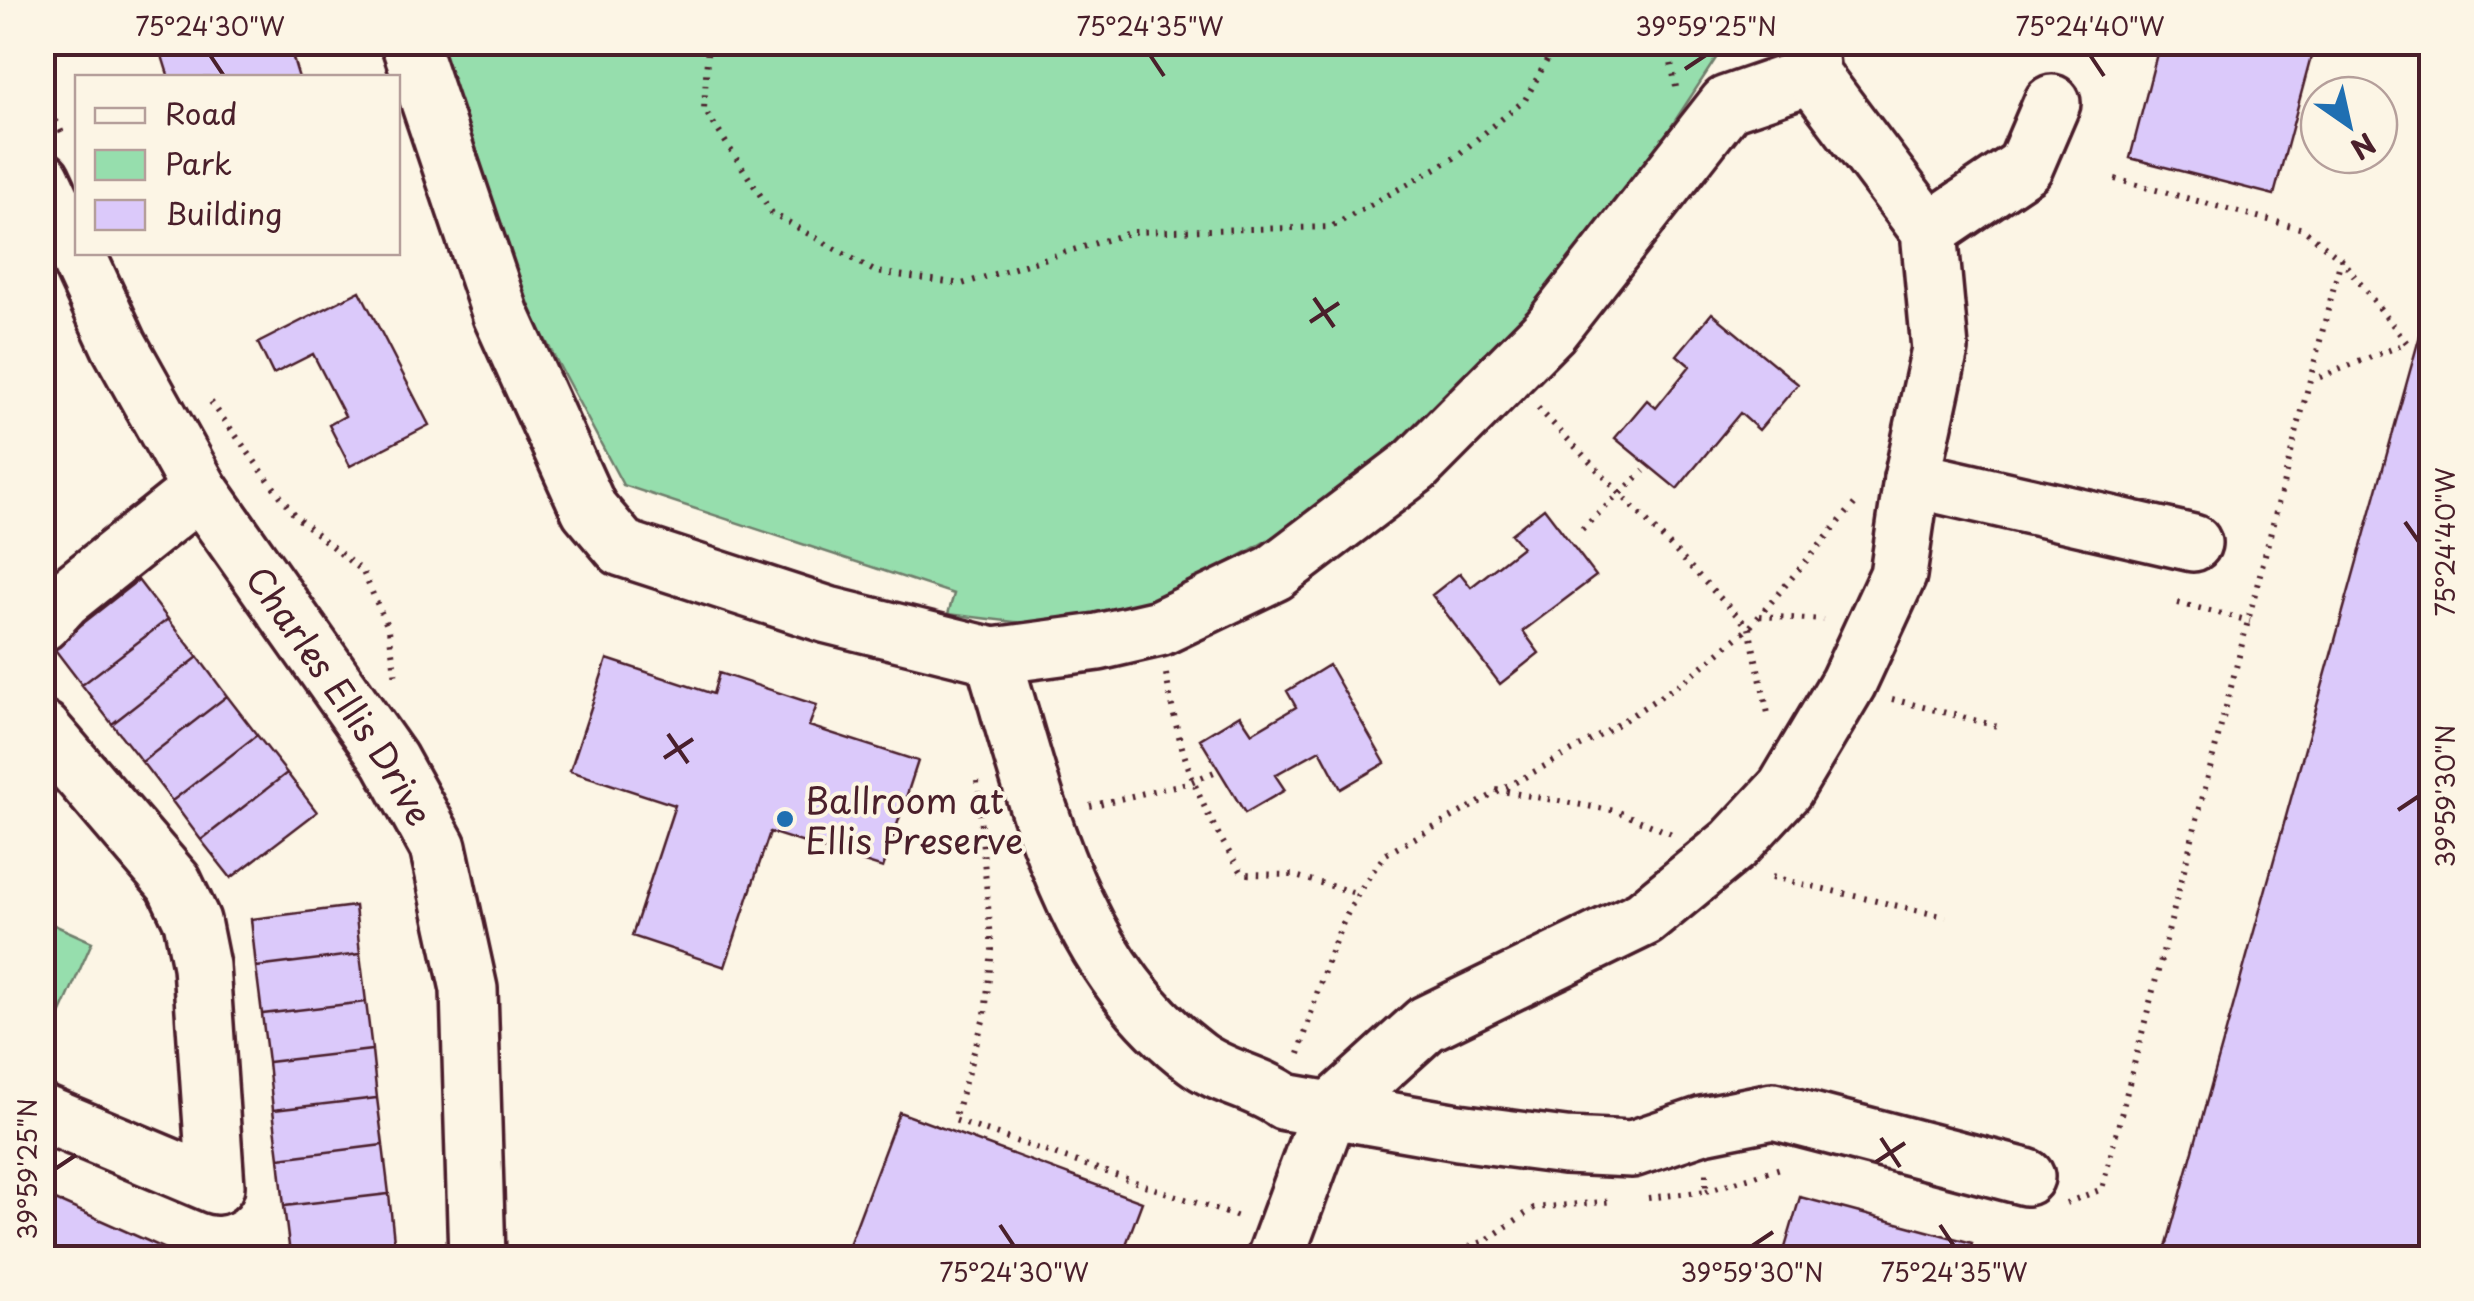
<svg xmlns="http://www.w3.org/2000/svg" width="2474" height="1301" font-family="'Playpen Sans',sans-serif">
<rect width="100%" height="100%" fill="#fcf5e5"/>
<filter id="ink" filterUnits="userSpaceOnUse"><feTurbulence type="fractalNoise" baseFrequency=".01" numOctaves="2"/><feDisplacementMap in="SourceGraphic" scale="20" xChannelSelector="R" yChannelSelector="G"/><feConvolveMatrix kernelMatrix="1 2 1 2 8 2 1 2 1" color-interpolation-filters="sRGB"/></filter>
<g filter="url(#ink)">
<!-- green -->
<path fill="#96dead" stroke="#707e6c" stroke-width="2.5" d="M433 43H1726L1646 165 1550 297 1387 464 1273 537 1160 601 1047 626 948 614 954 594 623 485 513 279Z
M43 920 92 942 52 1033 43 1029Z"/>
<!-- building -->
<path fill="#dbc9fa" stroke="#4a1f2b" stroke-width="2.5" d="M181 42H288L299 78H169L160 49Z
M2160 42H2315L2274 195 2130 158Z
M360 291 429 425 350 466 329 425 345 416 313 354 273 374 258 343Z
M2432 292V1258H2163Z
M1712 313 1798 384 1759 430 1740 413 1677 489 1615 438 1647 400 1656 408 1690 366 1677 355Z
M1544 508 1596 576 1523 631 1539 653 1500 684 1432 595 1460 573 1471 587 1522 547 1511 534Z
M138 580 168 619 82 685 53 647Z
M168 619 198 657 112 724 82 685Z
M198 657 227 696 142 762 112 724Z
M607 659 713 694 719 673 817 705 809 726 918 761 883 868 770 832 725 967 632 936 675 805 570 771Z
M1329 665 1385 763 1341 789 1320 750 1275 775 1285 790 1245 813 1200 739 1240 715 1252 733 1296 707 1287 691Z
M227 696 257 735 172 801 142 762Z
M257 735 287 773 201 840 172 801Z
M287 773 317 812 231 878 201 840Z
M355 906 360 954 256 967 251 919Z
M360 954 366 1002 262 1014 256 967Z
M366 1002 372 1050 268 1062 262 1014Z
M372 1050 377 1098 273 1110 268 1062Z
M377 1098 383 1145 279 1158 273 1110Z
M899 1112 1142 1202 1121 1258H844Z
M383 1145 389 1194 284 1206 279 1158Z
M42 1194 186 1258H42Z
M389 1194 394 1241 290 1254 284 1206Z
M1800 1197 1972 1243 1968 1258H1782Z"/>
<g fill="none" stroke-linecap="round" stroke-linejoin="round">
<!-- minor casing -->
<g stroke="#4a1f2b" stroke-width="62">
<g id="minor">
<path d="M409 42 501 315 589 509 622 548 828 615 993 656 1098 642 1159 628 1274 573 1416 465 1550 330 1727 104 1812 75"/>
<path id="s1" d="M42 179 119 345 200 490 390 760 438 847 469 989 477 1258"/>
<path d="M1929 231 2025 166 2052 103"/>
<path d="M1912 479 2193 543"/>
<path d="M42 623 64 599 200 490"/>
<path d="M993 656C1037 800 1068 962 1196 1058 1222 1078 1258 1082 1285 1102L1458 1132 1565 1146 1632 1149 1703 1125 1773 1111 2026 1177"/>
<path d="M42 729 174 883 192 921 201 966 216 1186 42 1113"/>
<path d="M1275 1258 1329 1112 1426 1024 1644 918 1734 844 1785 789 1848 683 1898 575 1912 479 1940 349 1929 231 1812 75 1808 42"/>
</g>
</g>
<!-- path -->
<path stroke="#4a1f2b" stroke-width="6" stroke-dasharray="2.5 8" stroke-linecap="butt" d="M708 42 704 109 772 213 876 272 962 284 1132 232 1331 227 1454 158 1525 100 1557 42
M1676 87 1671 63 1684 42
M42 92 64 137
M2115 179 2303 229 2341 259 2407 343 2315 379
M211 402 295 516 363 572 389 630 396 679
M1538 408 1749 628 1769 718
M1582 529 1644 471
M2178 603 2250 621
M1760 616 1823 620
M1166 674C1179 753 1198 807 1243 874L1292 875 1356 893
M1892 699 1997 726
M977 781 992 950 985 1014 954 1120 1241 1218
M1496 790 1616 811 1672 834
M1090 806 1191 782 1214 772
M1772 877 1946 917
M1299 1054C1322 979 1335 916 1386 854L1606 732 1687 679 1749 628 1858 500
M1706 1191 1784 1167
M1648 1198 1706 1191V1173
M2066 1203 2102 1189 2341 259
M1328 1247 1362 1258
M1440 1258 1485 1241 1534 1208 1615 1201"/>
<!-- minor -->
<use href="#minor" stroke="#fcf5e5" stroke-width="55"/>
</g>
</g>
<!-- ticks -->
<path fill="none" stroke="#4a1f2b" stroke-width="4" d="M210 55 224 76M1150 55 1164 76M2090 55 2104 76M1685 69 1706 55M1314 298 1334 327M1310 322 1339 303M2405 522 2419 542M668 734 688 763M664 758 693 739M2398 810 2419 796M1881 1138 1900 1167M1876 1162 1905 1143M55 1169 76 1155M1000 1225 1014 1246M1940 1225 1954 1246M1752 1246 1773 1232"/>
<!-- markers -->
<circle fill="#1f6fb2" stroke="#fcf5e5" stroke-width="4" cx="785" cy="819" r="10"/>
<g text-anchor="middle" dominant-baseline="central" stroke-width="8" stroke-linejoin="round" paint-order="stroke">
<!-- street labels -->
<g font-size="35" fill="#4a1f2b" stroke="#fcf5e5">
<text stroke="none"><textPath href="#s1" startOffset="598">Charles Ellis Drive</textPath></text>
</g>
<!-- poi labels -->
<g font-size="35" fill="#4a1f2b" stroke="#fcf5e5" text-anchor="start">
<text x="805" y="799">Ballroom at<tspan x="805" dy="40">Ellis Preserve</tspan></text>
</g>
</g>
<!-- margin -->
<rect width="2474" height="1301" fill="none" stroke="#fcf5e5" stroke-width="110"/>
<!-- legend -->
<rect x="75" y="75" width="325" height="180" fill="#fcf5e5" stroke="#b59f9b" stroke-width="2.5"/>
<rect x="95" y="108" width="50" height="15" fill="#fcf5e5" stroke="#b59f9b" stroke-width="2.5"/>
<text x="165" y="125" font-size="30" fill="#4a1f2b">Road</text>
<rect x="95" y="150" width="50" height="30" fill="#96dead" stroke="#b59f9b" stroke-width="2.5"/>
<text x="165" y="175" font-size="30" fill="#4a1f2b">Park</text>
<rect x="95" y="200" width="50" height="30" fill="#dbc9fa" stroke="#b59f9b" stroke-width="2.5"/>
<text x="165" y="225" font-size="30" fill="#4a1f2b">Building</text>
<!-- north arrow -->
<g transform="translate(2349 125) rotate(146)"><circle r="48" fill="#fcf5e5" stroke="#b59f9b" stroke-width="2.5"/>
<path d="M0-8L18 38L0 25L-18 38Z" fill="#1f6fb2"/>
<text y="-15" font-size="28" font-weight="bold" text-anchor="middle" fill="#4a1f2b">N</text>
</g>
<rect x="55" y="55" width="2364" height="1191" fill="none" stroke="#4a1f2b" stroke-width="4"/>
<g font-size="25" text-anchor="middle" fill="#4a1f2b">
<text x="210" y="36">75°24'30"W</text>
<text x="1150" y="36">75°24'35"W</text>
<text x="1706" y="36">39°59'25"N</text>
<text x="2090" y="36">75°24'40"W</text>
<text transform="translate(2446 542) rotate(-90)" y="9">75°24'40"W</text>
<text transform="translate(2446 796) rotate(-90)" y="9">39°59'30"N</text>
<text transform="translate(28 1169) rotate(-90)" y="9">39°59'25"N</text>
<text x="1014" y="1282">75°24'30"W</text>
<text x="1752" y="1282">39°59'30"N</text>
<text x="1954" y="1282">75°24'35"W</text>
</g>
</svg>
